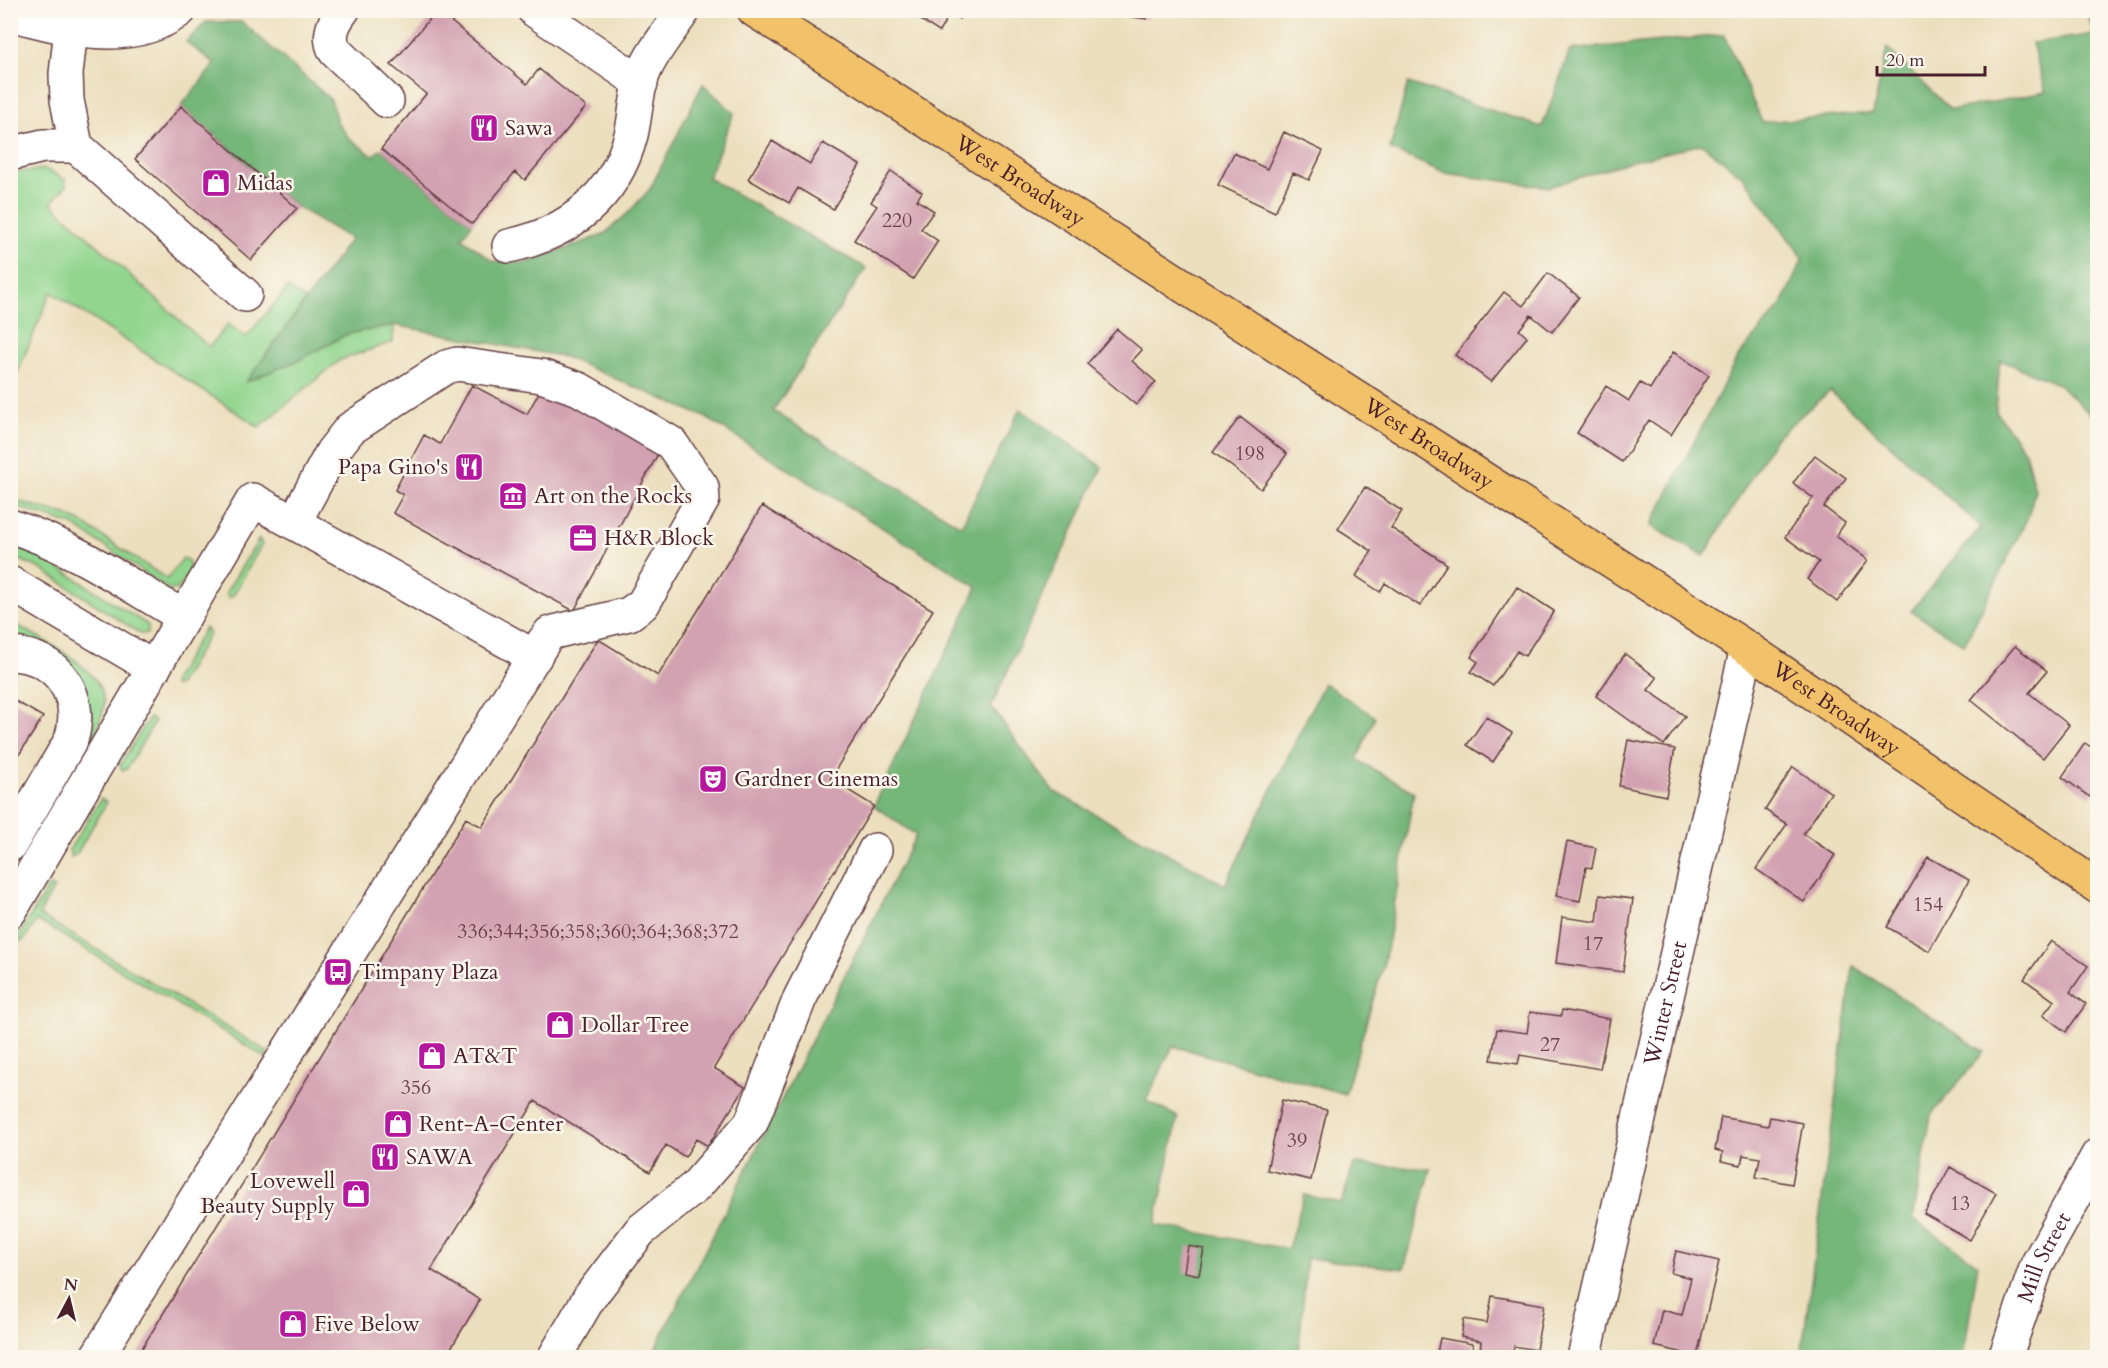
<svg xmlns="http://www.w3.org/2000/svg" width="2108" height="1368" font-family="Cardo,serif">
<rect width="100%" height="100%" fill="#fbf7ec"/>
<filter id="ink" filterUnits="userSpaceOnUse"><feTurbulence type="fractalNoise" baseFrequency=".0167" numOctaves="2"/><feDisplacementMap in="SourceGraphic" scale="12" xChannelSelector="R" yChannelSelector="G"/><feConvolveMatrix kernelMatrix="1 2 1 2 8 2 1 2 1" color-interpolation-filters="sRGB"/></filter>
<filter id="wash" filterUnits="userSpaceOnUse"><feTurbulence type="fractalNoise" baseFrequency=".008" numOctaves="4" result="noise"/><feDisplacementMap in="SourceGraphic" scale="24" xChannelSelector="R" yChannelSelector="G"/><feGaussianBlur stdDeviation="1.35" result="paint"/><feColorMatrix in="noise" values="0 0 0 0 0 0 0 0 0 0 0 0 0 0 0 0 0 1.4 0 .05"/><feComposite in="paint" operator="in"/></filter>
<g filter="url(#wash)">
<rect width="100%" height="100%" fill="#ecdfbe"/>
<!-- green -->
<path fill="#91d58e" stroke="#6e7a5c" stroke-width="1.5" d="M45 169 66 180V186L51 203 209 347 228 324 246 337 288 288 306 300 247 381 301 359 347 334 394 325 393 342 340 360 259 427 51 292 11 388V176L13 173Z
M10 499 66 515 82 523 167 579 183 558 189 561V572L178 589 170 590 73 525 11 505Z
M259 539 262 544 233 596 228 598 226 592Z
M11 545 44 558 148 625V633L141 634 39 568 11 556Z
M10 621C39 639 113 670 103 711 99 731 83 751 73 768L65 668 11 635Z
M205 628 209 634 179 685 173 686V681Z
M149 718 155 721 127 769 122 770 120 765Z
M101 799 107 802 76 855 71 857 69 850Z
M49 886 54 888 39 915 268 1052 265 1057 37 920 24 940 18 942V937Z"/>
<!-- forest -->
<path fill="#74b679" stroke="#5f6a52" stroke-width="1.5" d="M2086 11H2098L2097 421 2060 385 2000 360 1996 411 2025 452 2035 490 2028 517 1964 645 1911 611 1981 527 1830 391 1775 438 1704 556 1651 526 1737 358 1782 304 1803 258 1743 177 1702 144 1628 162 1549 187 1444 173 1390 149 1408 83 1542 127 1570 50 1724 35 1762 122 1873 113 1887 48 1951 110 2046 92 2032 43 2095 34Z
M206 22H242L331 100 337 122 348 137 373 156 381 149 472 224 462 238 493 261 525 263 603 235 628 213 650 189 703 84 734 113 708 178 866 268 773 411 961 526 1020 409 1102 467 991 707 1053 791 1225 885 1324 683 1375 717 1357 760 1414 792 1384 963 1345 1094 1173 1046 1146 1101 1178 1117 1155 1225 1288 1249 1304 1195 1341 1203 1354 1164 1431 1169 1404 1269 1307 1258 1298 1357H651L916 835 874 806 977 587 705 417 565 357 394 325 347 334 301 359 246 382 351 239 297 207 181 106 215 64 186 42Z
M1853 966 1984 1052 1931 1115 1913 1219 1978 1264 1963 1357H1801Z"/>
<g id="blocks">
<!-- building -->
<path fill="#d3a2b2" d="M437 10 527 84 539 69 586 107 525 180 515 172 472 224 381 149 426 94 391 65Z
M905 10H964L959 19 950 13 939 32Z
M1117 10H1148L1147 19 1117 15Z
M181 106 297 208 251 260 135 159Z
M1284 132 1323 151 1309 180 1293 173 1275 212 1218 185 1234 153 1267 169Z
M772 141 810 164 823 143 860 165 833 209 798 188 789 203 748 179Z
M891 171 922 192 917 200 934 211 921 229 938 241 913 279 854 240 877 206 871 202Z
M1548 273 1579 297 1552 332 1531 315 1519 330 1527 337 1491 382 1455 355 1504 292 1523 306Z
M1117 329 1142 350 1132 361 1156 382 1136 405 1087 364Z
M1673 352 1709 375 1671 435 1649 420 1622 462 1577 433 1606 386 1629 401 1640 383 1650 389Z
M472 385 527 414 542 387 660 450 574 611 393 513 403 495 395 490 424 435 440 444Z
M1240 417 1287 454 1261 489 1213 452Z
M1815 455 1846 478 1824 507 1845 523 1836 536 1868 560 1837 602 1807 579 1819 562 1785 537 1813 498 1793 483Z
M1365 487 1402 511 1391 528 1447 564 1420 606 1385 583 1380 592 1356 576 1372 551 1338 529Z
M762 506 933 610 830 779 874 806 714 1068 745 1087 708 1146 696 1139 685 1157 666 1145 650 1172 535 1101 431 1270 480 1300 445 1358H136L466 818 482 827 598 639 658 676Z
M1517 587 1554 611 1525 656 1517 651 1493 686 1471 672 1478 662 1471 657Z
M2015 646 2047 671 2029 693 2069 725 2043 758 1971 700Z
M1625 654 1657 678 1648 690 1685 716 1664 745 1596 696Z
M10 698 43 717 10 769Z
M1486 717 1512 733 1493 762 1467 745Z
M1628 740 1675 749 1666 796 1619 786Z
M2085 743 2098 752V786L2090 797 2062 777Z
M1793 767 1831 793 1803 834 1835 855 1804 902 1756 869 1787 824 1765 810Z
M1567 842 1596 848 1592 868 1586 867 1580 901 1556 896Z
M1928 857 1969 880 1929 951 1887 927Z
M1600 895 1633 899 1623 972 1556 963 1562 917 1597 922Z
M2051 941 2088 966 2070 992 2086 1004 2066 1032 2043 1015 2054 1001 2024 979Z
M1562 1010 1610 1019 1600 1069 1520 1055 1518 1064 1491 1060 1497 1029 1527 1033 1530 1012 1561 1016Z
M1282 1100 1327 1110 1311 1180 1267 1170Z
M1721 1117 1768 1126 1770 1117 1803 1123 1792 1184 1756 1177 1760 1158 1743 1155 1741 1165 1721 1161 1723 1152 1715 1150Z
M1950 1167 1996 1193 1970 1240 1924 1214Z
M1188 1246 1204 1249 1199 1275 1184 1272Z
M1676 1251 1719 1261 1697 1356 1654 1346 1662 1310 1682 1315 1691 1278 1671 1273Z
M1492 1296 1544 1305 1536 1350 1514 1346 1512 1358H1504L1480 1353 1481 1341 1461 1337 1464 1319 1487 1323Z
M1440 1338 1473 1344 1471 1358H1436Z"/>
</g>
</g>
<g filter="url(#ink)">
<use href="#blocks" fill-opacity="0" stroke="#623c41" stroke-width="1.5"/>
<g fill="none" stroke-linecap="round" stroke-linejoin="round">
<!-- minor casing -->
<g stroke="#623c41" stroke-width="36">
<g id="minor">
<path d="M343 10C333 23 327 36 335 51L387 101"/>
<path d="M534 10 641 83"/>
<path d="M10 14C65 28 130 48 180 10"/>
<path d="M71 28 66 74 67 100 76 146 245 295"/>
<path d="M10 154 43 146H76"/>
<path d="M509 246C569 233 615 197 631 135 636 115 636 91 644 72 653 50 671 30 684 10"/>
<path d="M10 526C73 546 127 584 184 617"/>
<path d="M10 583 154 668"/>
<path d="M10 654C58 655 85 696 71 740L10 845"/>
<path d="M10 911 253 500 535 657"/>
<path d="M96 1358 544 641 550 633 629 614 643 604 703 499 702 487 671 443 579 389 541 376 457 364 446 367 350 429 332 452 294 523"/>
<path d="M554 1358 589 1298 640 1231 695 1187 751 1123 800 998 875 850"/>
<path id="s1" d="M1584 1358 1747 648"/>
<path id="s2" d="M2005 1358 2037 1265 2098 1155"/>
</g>
</g>
<!-- major casing -->
<g stroke="#623c41" stroke-width="36">
<g id="major">
<path id="s3" d="M754 10 1747 648 2098 887"/>
</g>
</g>
<!-- minor -->
<use href="#minor" stroke="#fff" stroke-width="33"/>
<!-- major -->
<use href="#major" stroke="#f2c26a" stroke-width="33"/>
</g>
</g>
<!-- icons -->
<defs>
<g id="restaurant-square" transform="scale(1.5)"><rect x="-9" y="-9" width="18" height="18" rx="4" fill="#b5179e" stroke="#fbf7ec"/><path d="M-5-6h1v4h1v-4h1v4h1v-4h1v5L-1.5 .5V6h-2V.5L-5-1ZM5-6V6H3V1.5H1.5Q1.5-4 5-6Z" fill="#fff"/></g>
<g id="shop-square" transform="scale(1.5)"><rect x="-9" y="-9" width="18" height="18" rx="4" fill="#b5179e" stroke="#fbf7ec"/><path d="M-5-2.5h2.3a2.7 3.5 0 0 1 5.4 0H5L5.5 6h-11ZM-1.5-2.5h3a1.5 2.3 0 0 0-3 0Z" fill="#fff"/></g>
<g id="museum-square" transform="scale(1.5)"><rect x="-9" y="-9" width="18" height="18" rx="4" fill="#b5179e" stroke="#fbf7ec"/><path d="M0-6L6-3V-2H-6V-3ZM-5-1h2V3h-2ZM-1-1h2V3h-2ZM3-1h2V3H3ZM-6 4H6V6H-6Z" fill="#fff"/></g>
<g id="office-square" transform="scale(1.5)"><rect x="-9" y="-9" width="18" height="18" rx="4" fill="#b5179e" stroke="#fbf7ec"/><path d="M-6-3h4V-5.5h4V-3h4V5H-6ZM-1-4.5V-3h2v-1.5ZM-6 0V1H6V0Z" fill="#fff"/></g>
<g id="theatre-square" transform="scale(1.5)"><rect x="-9" y="-9" width="18" height="18" rx="4" fill="#b5179e" stroke="#fbf7ec"/><path d="M-5-5.5Q0-4 5-5.5V0Q5 5 0 6Q-5 5-5 0ZM-3.3-2.5H-1v1.5H-3.3ZM1-2.5H3.3v1.5H1ZM-2.8 1Q0 5.5 2.8 1Z" fill="#fff"/></g>
<g id="bus-square" transform="scale(1.5)"><rect x="-9" y="-9" width="18" height="18" rx="4" fill="#b5179e" stroke="#fbf7ec"/><path d="M-5-6H5V4H4V6H2V4H-2V6H-4V4H-5ZM-3.5-4V0h7V-4ZM-3.5 1.2v1.5H-2V1.2ZM2 1.2v1.5H3.5V1.2Z" fill="#fff"/></g>
</defs>
<g fill-rule="evenodd">
<use href="#restaurant-square" x="484" y="128"/>
<use href="#shop-square" x="216" y="183"/>
<use href="#restaurant-square" x="469" y="467"/>
<use href="#museum-square" x="513" y="496"/>
<use href="#office-square" x="583" y="538"/>
<use href="#theatre-square" x="713" y="779"/>
<use href="#bus-square" x="338" y="972"/>
<use href="#shop-square" x="560" y="1025"/>
<use href="#shop-square" x="432" y="1056"/>
<use href="#shop-square" x="398" y="1124"/>
<use href="#restaurant-square" x="385" y="1157"/>
<use href="#shop-square" x="356" y="1194"/>
<use href="#shop-square" x="293" y="1324"/>
</g>
<g text-anchor="middle" dominant-baseline="central" stroke-width="5" stroke-linejoin="round" paint-order="stroke">
<!-- number labels -->
<g font-size="20" fill="#6c404d">
<text x="897" y="220">220</text>
<text x="1250" y="453">198</text>
<text x="1928" y="904">154</text>
<text x="598" y="931">336;344;356;358;360;364;368;372</text>
<text x="1593" y="943">17</text>
<text x="1550" y="1044">27</text>
<text x="416" y="1087">356</text>
<text x="1297" y="1140">39</text>
<text x="1960" y="1203">13</text>
</g>
<!-- poi labels -->
<g font-size="22" fill="#4a1f2b" stroke="#fbf7ec" text-anchor="start">
<text x="505" y="128">Sawa</text>
<text x="237" y="183">Midas</text>
<text x="448" y="467" text-anchor="end">Papa Gino's</text>
<text x="534" y="496">Art on the Rocks</text>
<text x="604" y="538">H&amp;R Block</text>
<text x="734" y="779">Gardner Cinemas</text>
<text x="359" y="972">Timpany Plaza</text>
<text x="581" y="1025">Dollar Tree</text>
<text x="453" y="1056">AT&amp;T</text>
<text x="419" y="1124">Rent-A-Center</text>
<text x="406" y="1157">SAWA</text>
<text x="335" y="1181" text-anchor="end">Lovewell<tspan x="335" dy="25">Beauty Supply</tspan></text>
<text x="314" y="1324">Five Below</text>
</g>
<!-- street labels -->
<g font-size="22" fill="#4a1f2b" stroke="#fbf7ec">
<text stroke="none"><textPath href="#s3" startOffset="316">West Broadway</textPath></text>
<text stroke="none"><textPath href="#s3" startOffset="802">West Broadway</textPath></text>
<text stroke="none"><textPath href="#s3" startOffset="1288">West Broadway</textPath></text>
<text stroke="none"><textPath href="#s1" startOffset="364">Winter Street</textPath></text>
<text stroke="none"><textPath href="#s2" startOffset="108">Mill Street</textPath></text>
</g>
</g>
<!-- margin -->
<rect width="2108" height="1368" fill="none" stroke="#fbf7ec" stroke-width="36"/>
<!-- north arrow -->
<g transform="translate(69 1299) rotate(7)" stroke="#fbf7ec" stroke-width="4.5" paint-order="stroke">
<path d="M0-4.5L10 22L0 15L-10 22Z" fill="#4a1f2b"/>
<text y="-9" font-size="16" font-weight="bold" text-anchor="middle" fill="#4a1f2b">N</text>
</g>
<!-- scale -->
<path d="M1877 66v9h108v-9" fill="none" stroke="#4a1f2b" stroke-width="3"/>
<text x="1886" y="66" font-size="18" fill="#4a1f2b" stroke="#fbf7ec" stroke-width="4.5" paint-order="stroke">20 m</text>
</svg>
